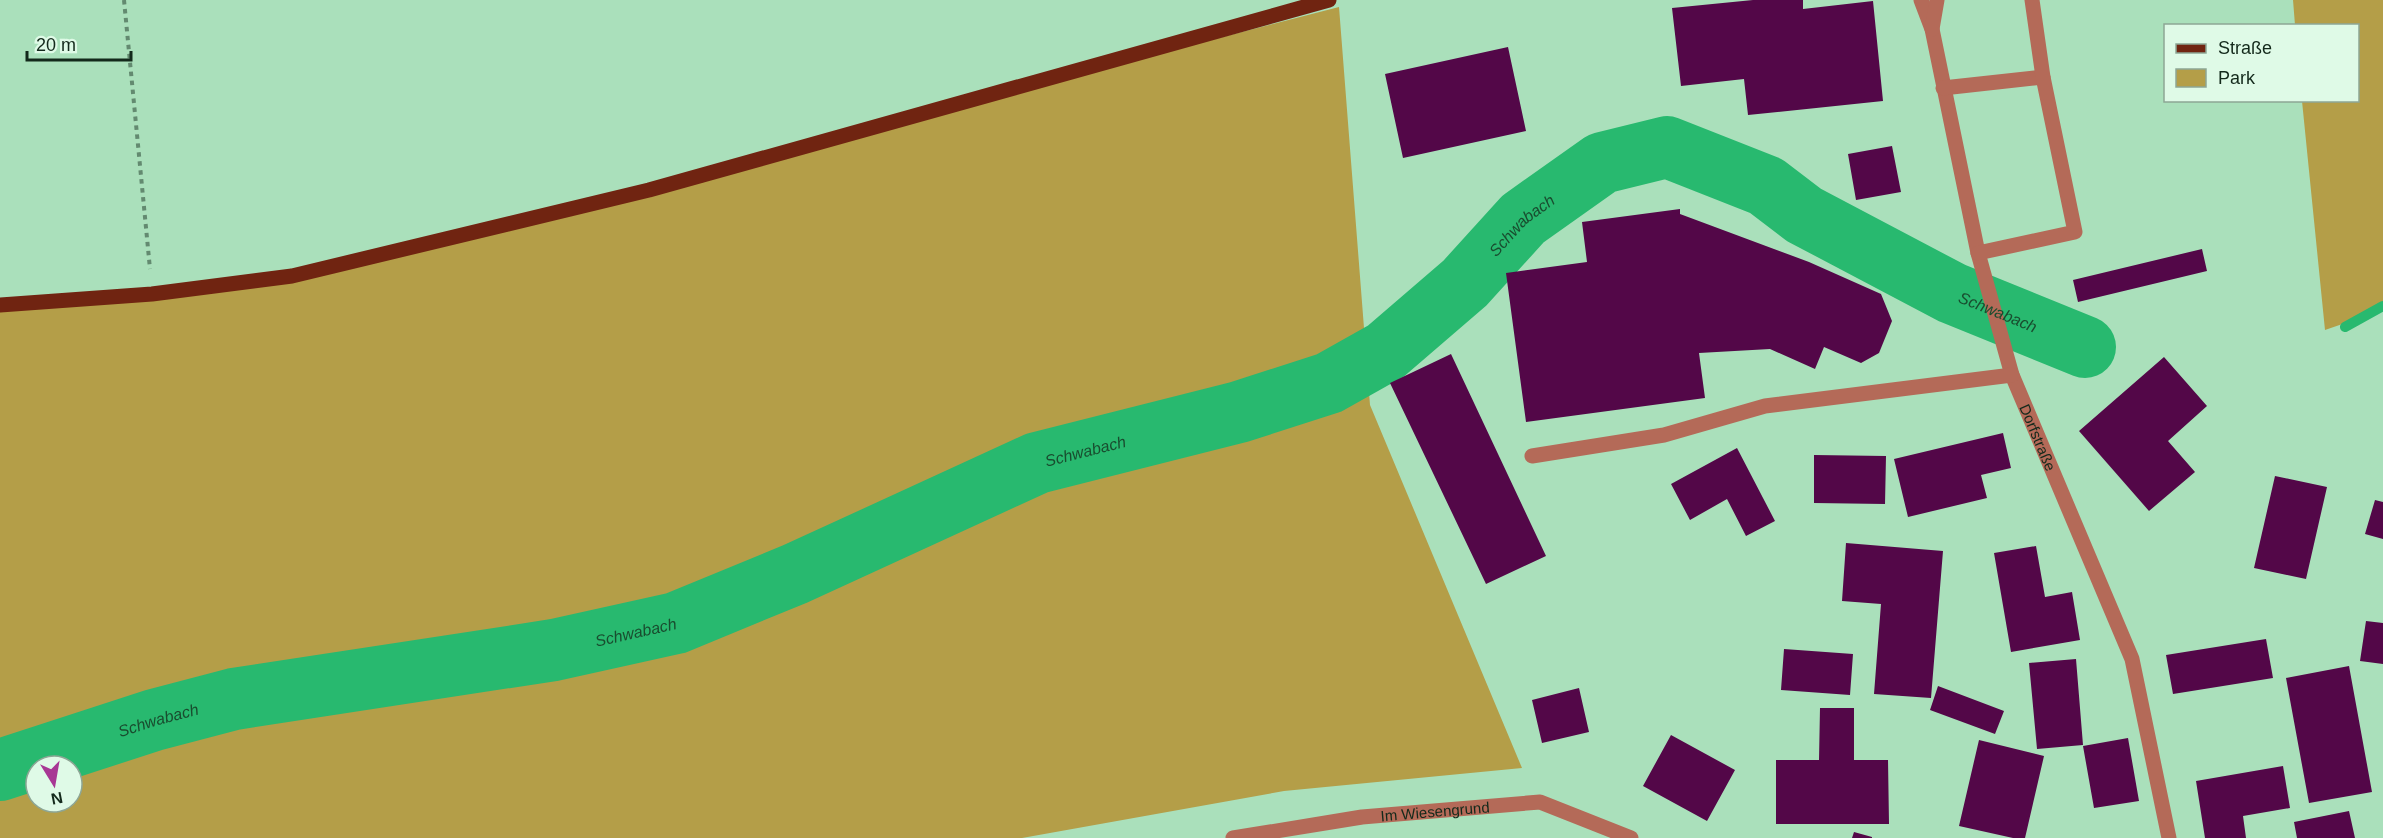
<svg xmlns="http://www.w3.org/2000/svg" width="2383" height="838" font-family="Helvetica,sans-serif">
<rect width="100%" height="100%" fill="#aae0bb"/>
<!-- green -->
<path fill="#b49e48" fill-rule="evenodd" d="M2293 0H2383V310L2325 330 2302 101 2358 100V26L2295 25Z
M1339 7 1370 405 1522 768 1284 791 1022 838H0V300L252 287ZM36 766H72V802H36Z"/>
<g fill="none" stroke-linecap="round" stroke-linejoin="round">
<!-- stream -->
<path stroke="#28b96f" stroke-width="10" d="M2345 327 2383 306"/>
<!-- river -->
<path stroke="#28b96f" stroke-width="62" id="s1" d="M0 770 154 720 234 699 554 650 676 623 795 574 1037 463 1239 412 1329 383 1386 351 1465 283 1523 219 1602 163 1667 147 1766 186 1804 215 1952 293 2085 347"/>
</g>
<!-- building -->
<path fill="#530748" d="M1753 0H1803V9L1873 1 1883 101 1748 115 1744 79 1681 86 1672 8Z
M1508 47 1526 131 1403 158 1385 74Z
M1892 146 1901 192 1856 200 1848 154Z
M1680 209V214L1809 262 1881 294 1892 321 1879 353 1861 363 1824 347 1815 369 1770 349 1699 353 1705 398 1526 422 1506 273 1587 262 1582 222Z
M2202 249 2207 271 2078 302 2073 280Z
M1451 354 1546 556 1486 584 1390 383Z
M2164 357 2207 406 2168 441 2195 472 2149 511 2079 431Z
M2003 433 2011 468 1981 475 1987 498 1908 517 1894 459Z
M1737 448 1775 521 1746 536 1727 499 1690 520 1671 484Z
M1814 455 1886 456 1885 504 1814 503Z
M2275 476 2327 487 2306 579 2254 568Z
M2375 500 2383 502V539L2365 534Z
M1846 543 1943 551 1931 698 1874 694 1881 604 1842 601Z
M2036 546 2045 597 2072 592 2080 640 2011 652 1994 553Z
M2366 621 2383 623V664L2360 661Z
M2266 639 2273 678 2173 694 2166 655Z
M1784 649 1853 654 1850 695 1781 690Z
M2076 659 2083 745 2037 749 2029 663Z
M2349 666 2372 792 2309 803 2286 678Z
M1938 686 2004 711 1995 734 1930 710Z
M1579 688 1589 732 1542 743 1532 700Z
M1820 708H1854V760H1888L1889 824H1776V760H1819Z
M1671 735 1735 770 1707 821 1643 786Z
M2128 738 2139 801 2094 808 2083 746Z
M1979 740 2044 756 2025 838H2013L1959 826Z
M2283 766 2290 808 2243 816 2246 838H2205L2196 781Z
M2349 811 2355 838H2297L2294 822Z
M1854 832 1872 837V838H1852Z"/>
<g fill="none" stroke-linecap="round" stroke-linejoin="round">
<!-- path -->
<path stroke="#638a70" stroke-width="4" stroke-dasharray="4.5 4.5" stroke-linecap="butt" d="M124 0 150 269"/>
<!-- minor -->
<g stroke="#b46a58" stroke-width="15">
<path id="s2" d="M1921 0 1932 29 1978 253 2012 375 2132 659 2169 838"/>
<path d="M1932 29 1937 0"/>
<path d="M1943 88 2043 77"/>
<path d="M1978 253 2075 232 2043 77 2032 0"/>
<path d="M1532 456 1664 435 1765 406 2012 375"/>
<path id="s3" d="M1233 838 1362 817 1540 802 1631 838"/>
</g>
<!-- major -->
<path stroke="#702411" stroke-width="15" d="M0 305 152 294 292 276 649 190 1329 0"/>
</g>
<g text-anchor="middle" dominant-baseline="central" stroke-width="6" stroke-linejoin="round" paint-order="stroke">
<!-- street labels -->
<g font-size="15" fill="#13291b" stroke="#dffae7">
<text stroke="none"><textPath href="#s2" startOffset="454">Dorfstraße</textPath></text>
<text stroke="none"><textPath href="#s3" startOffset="204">Im Wiesengrund</textPath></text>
</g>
<!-- water labels -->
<g font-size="16" font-style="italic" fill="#194d2f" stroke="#dffae7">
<text stroke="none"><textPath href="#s1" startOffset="1642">Schwabach</textPath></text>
<text stroke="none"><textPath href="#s1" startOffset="2182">Schwabach</textPath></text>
<text stroke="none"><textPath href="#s1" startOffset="1138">Schwabach</textPath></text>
<text stroke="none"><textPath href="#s1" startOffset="652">Schwabach</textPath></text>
<text stroke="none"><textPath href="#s1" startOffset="166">Schwabach</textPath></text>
</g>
</g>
<!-- legend -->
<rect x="2164" y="24" width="195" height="78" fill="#dffae7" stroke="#8da695" stroke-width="1.5"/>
<rect x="2176" y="44" width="30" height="9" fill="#702411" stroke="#8da695" stroke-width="1.5"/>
<text x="2218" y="54" font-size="18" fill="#13291b">Straße</text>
<rect x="2176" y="69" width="30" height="18" fill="#b49e48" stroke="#8da695" stroke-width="1.5"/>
<text x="2218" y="84" font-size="18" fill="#13291b">Park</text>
<!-- north arrow -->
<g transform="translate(54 784) rotate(169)"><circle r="28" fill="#dffae7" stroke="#8da695" stroke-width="1.5"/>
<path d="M0-4.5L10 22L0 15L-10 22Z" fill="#a73794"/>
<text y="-9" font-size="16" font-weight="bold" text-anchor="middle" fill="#13291b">N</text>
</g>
<!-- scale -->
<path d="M27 51v9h104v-9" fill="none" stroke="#13291b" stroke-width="3"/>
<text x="36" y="51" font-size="18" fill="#13291b" stroke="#dffae7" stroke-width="4.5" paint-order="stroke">20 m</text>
</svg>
